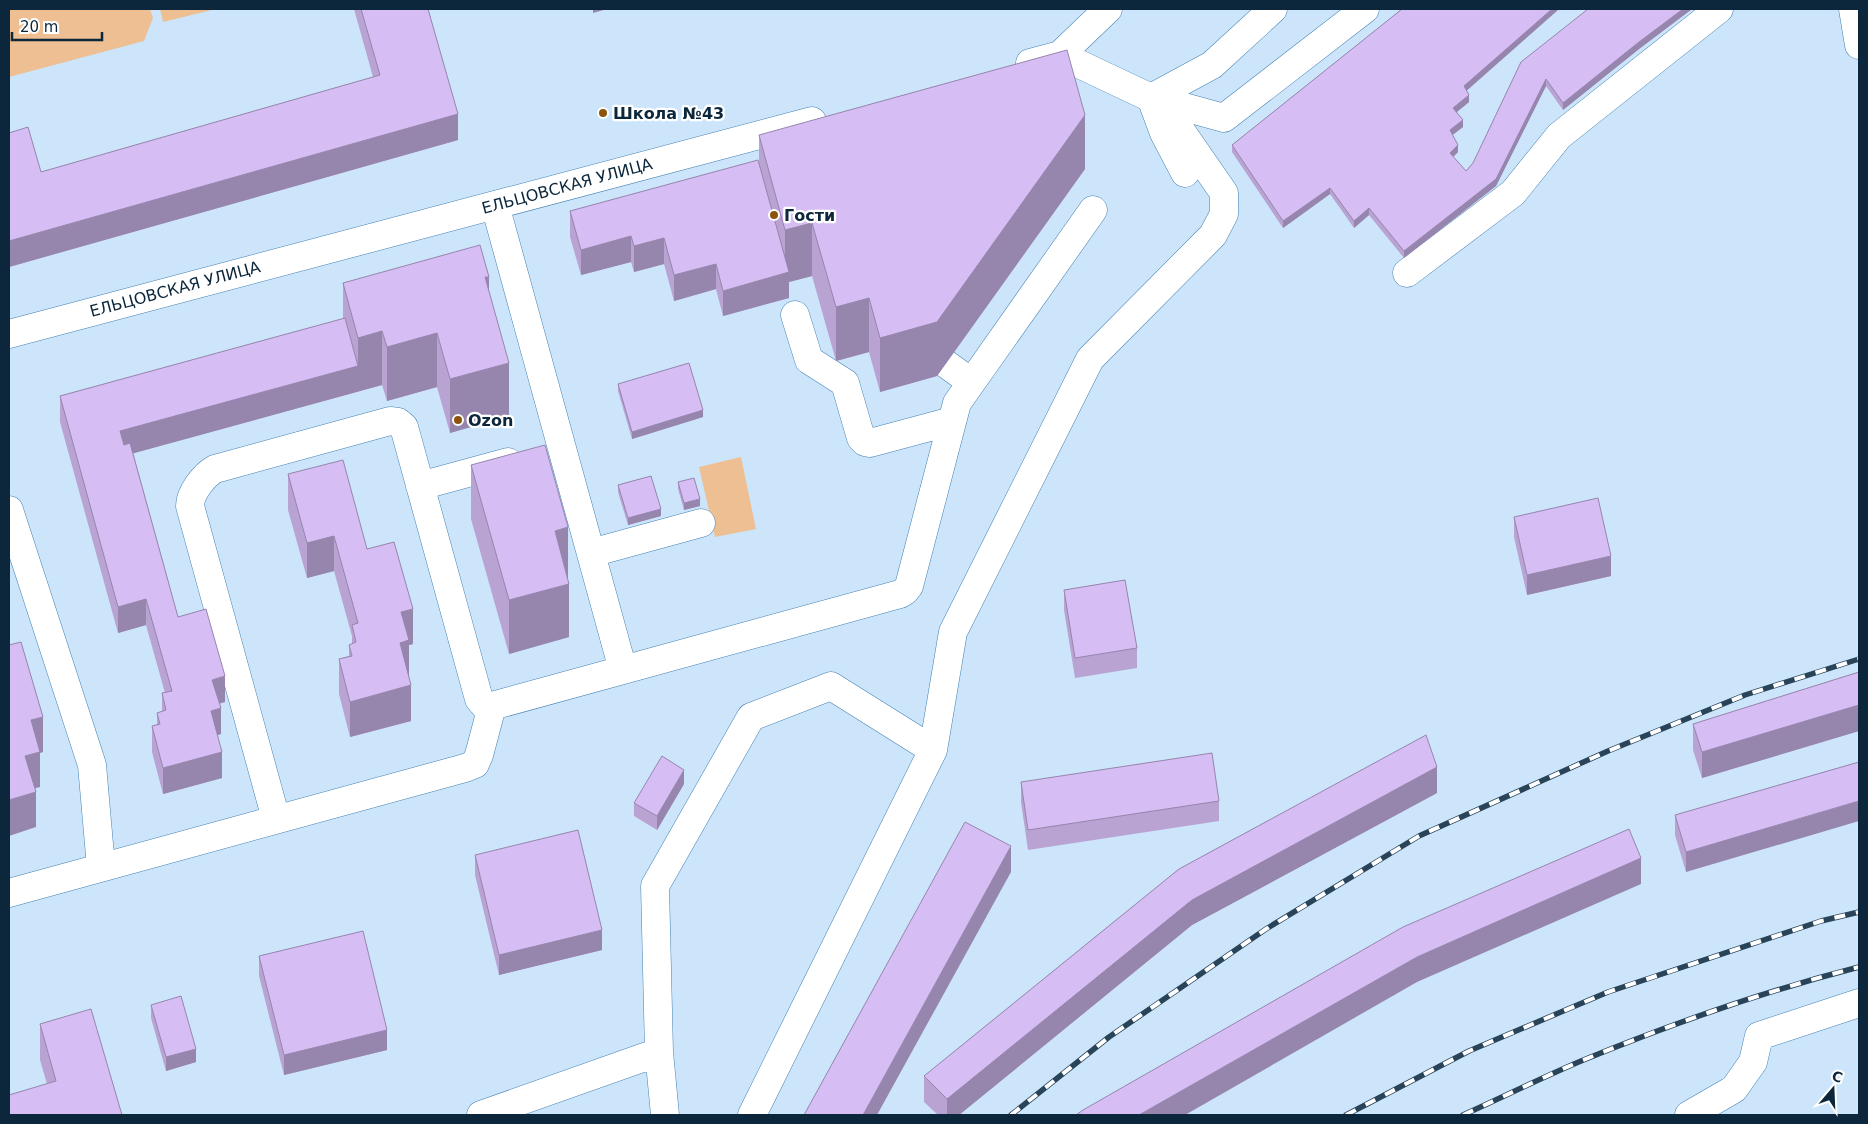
<svg xmlns="http://www.w3.org/2000/svg" width="1868" height="1124" font-family="'DejaVu Sans',sans-serif">
<rect width="100%" height="100%" fill="#cce5fb"/>
<!-- green -->
<path fill="#edbf93" d="M9 9H150L153 18 144 41 9 77Z
M160 9H216L163 22Z
M741 457 756 529 715 537 699 467Z"/>
<g fill="none" stroke-linecap="round" stroke-linejoin="round">
<!-- minor casing -->
<g stroke="#4482b3" stroke-width="29">
<path id="minor" d="M1853 9 1859 45
M1060 55 1151 98 1164 133 1185 173
M1030 63 1060 55 1108 9
M1151 98 1224 118 1365 9
M1151 98 1212 65 1273 9
M495 205 623 670 900 594 905 591 909 586 957 403 1093 210
M1407 273 1513 193 1559 136 1719 9
M795 315 809 360 845 383 861 438 865 442 870 443 952 421
M9 334 812 121
M946 364 971 382
M420 486 508 462
M9 510 92 765 101 867
M591 553 701 523
M276 819 190 506C190 493 204 475 215 469L390 421 398 422 404 427 479 699 484 705 492 706 623 670
M9 893 465 768 475 764 479 755 492 706
M481 1115 659 1052
M665 1115 659 1052 655 886 751 717 831 686 933 750
M752 1115 933 750 953 632 1090 359 1213 235 1224 214V193L1179 128 1151 98
M1689 1115 1734 1089 1753 1062 1759 1036 1859 1003"/>
</g>
<!-- minor -->
<use href="#minor" stroke="#fff" stroke-width="28"/>
<!-- rail casing -->
<g stroke="#294358" stroke-width="5.5">
<path id="rail" d="M1011 1115 1109 1037 1266 929 1419 836 1608 751 1745 695 1859 659
M1346 1115 1469 1051 1608 992 1821 921 1859 912
M1463 1115C1503 1097 1541 1078 1581 1061 1671 1024 1765 991 1859 967"/>
</g>
<!-- rail -->
<use href="#rail" stroke="#fff" stroke-width="4" stroke-dasharray="11" stroke-linecap="butt"/>
</g>
<!-- wall -->
<path fill="#b8a3d3" d="M354 9H428L458 140 9 267V133L41 172 373 77Z
M1402 9H1559L1466 91 1469 102 1457 112 1463 127 1452 135 1458 152 1453 157 1466 171 1473 163 1588 9H1692L1639 49 1563 110 1546 86 1496 186 1404 258 1369 215 1354 228 1330 194 1283 228 1232 152V145Z
M759 135 1085 169 937 376 880 392 869 352 836 361 812 276 789 282V298L723 316 716 289 674 301 664 264 634 272 631 262 581 275 570 237V211L759 162Z
M343 283 489 291 509 416 450 433 437 387 387 401 382 385 133 453 178 617 225 702 219 704 221 734 217 735 222 778 163 794 152 752V726L157 725V713L162 711V693H165L146 625 118 633 60 422V396L343 319Z
M618 384 703 417 632 439 618 391Z
M471 465 568 580 569 637 509 654 471 519Z
M288 474 367 549 413 644 409 645V676L411 721 350 737 339 694V659L349 656V645L352 644V636L334 571 307 578 288 510Z
M678 482 700 506 684 510 678 489Z
M618 485 661 516 628 525 618 492Z
M1514 517 1611 576 1527 595 1514 537Z
M1064 590 1137 648V668L1075 678 1064 610Z
M1859 672V731L1702 778 1693 750V724Z
M1859 762 1686 872 1675 835V815Z
M1021 782 1219 801V821L1028 850 1021 802Z
M684 784 657 830 634 816V803Z
M1437 793 1192 925 959 1115H938L924 1102V1076L1179 869Z
M475 855 602 950 499 975 475 875Z
M259 956 387 1050 284 1075 259 976Z
M151 1005 196 1062 166 1071 151 1018Z
M40 1024 122 1115 47 1084 40 1060Z"/>
<!-- shaded-wall -->
<path fill="#9685ac" d="M593 9H607L593 13Z
M1552 9H1559L1464 93V86Z
M1683 9H1692L1639 49 1563 110V103L1639 42Z
M1546 79V86L1496 186 1404 258V251Z
M1469 95V102L1453 115V108Z
M458 114V140L9 267V241Z
M1085 115V169L937 376 880 392V338Z
M1463 120V127L1450 137V130Z
M1458 145V152L1450 160V153Z
M1330 188V194L1283 228V221Z
M1369 208V215L1354 228V221Z
M812 223V276L789 282V298L723 316V291L785 273V230Z
M631 236V262L581 275V250Z
M664 238V264L634 272V246Z
M716 264V289L674 301V275Z
M485 277H489V330Z
M869 298V352L836 361V307Z
M382 331V385L120 457V431L358 366V338Z
M437 333V387L387 401V347Z
M509 363V416L450 433V379Z
M703 410V417L632 439V432Z
M700 499V506L684 510V503Z
M661 509V516L628 525V518Z
M568 527V581L555 531Z
M334 536V571L307 578V543Z
M1611 556V576L1527 595V575Z
M569 584V637L509 654V600Z
M146 599V625L118 633V607Z
M413 609V644L409 645V675L400 678V643L401 612Z
M225 676V702L212 705V680Z
M411 685V721L350 737V702Z
M1859 705V731L1702 778V752Z
M221 708V734L211 737V711Z
M43 717V752L40 753V787L25 791V756L31 720Z
M222 752V778L163 794V768Z
M1437 767V793L1192 925 959 1115H947V1099L1192 900Z
M684 770V784L657 830V816Z
M36 792V827L9 836V800Z
M1859 801V821L1686 872V852Z
M1011 846V872L877 1115H863Z
M1641 858V884L1417 982 1185 1115H1139L1417 957Z
M602 930V950L499 975V955Z
M387 1030V1050L284 1075V1055Z
M196 1049V1062L166 1071V1057Z"/>
<!-- building -->
<path fill="#d6bef5" stroke="#9685ac" d="M361 9H428L458 114 9 241V133L28 127 41 172 380 75Z
M1402 9H1552L1464 86 1469 95 1453 108 1463 120 1450 130 1458 145 1450 153 1466 171 1473 163 1521 62 1588 9H1683L1639 42 1563 103 1546 79 1496 179 1404 251 1369 208 1354 221 1330 188 1283 221 1232 145Z
M1067 50 1085 115 937 322 880 338 869 298 836 307 812 223 785 230 759 135Z
M758 160 789 272 723 291 716 264 674 275 664 238 634 246 631 236 581 250 570 211Z
M480 245 489 277H485L509 363 450 379 437 333 387 347 382 331 358 338 343 283Z
M345 318 358 366 120 431 124 445 130 443 178 617 206 609 225 676 212 680 221 708 211 711 222 752 163 768 152 726 160 724 157 713 166 710 162 693 172 691 146 599 118 607 60 396Z
M689 363 703 410 632 432 618 384Z
M545 445 568 527 555 531 569 584 509 600 471 465Z
M343 460 367 549 394 542 413 609 401 612 409 640 400 643 411 685 350 702 339 659 352 656 349 645 356 642 352 625 358 623 334 536 307 543 288 474Z
M651 476 661 509 628 518 618 485Z
M694 478 700 499 684 503 678 482Z
M1598 498 1611 556 1527 575 1514 517Z
M1125 580 1137 648 1075 658 1064 590Z
M21 642 43 717 31 720 40 752 25 756 36 792 9 800V645Z
M1859 672V705L1702 752 1693 724Z
M1426 735 1437 767 1192 900 947 1099 924 1076 1179 869Z
M1212 753 1219 801 1028 830 1021 782Z
M662 756 684 770 657 816 634 803Z
M1859 762V801L1686 852 1675 815Z
M965 822 1011 846 863 1115H804Z
M1629 829 1641 858 1417 957 1139 1115H1076L1083 1110 1403 927Z
M578 830 602 930 499 955 475 855Z
M363 931 387 1030 284 1055 259 956Z
M181 996 196 1049 166 1057 151 1005Z
M91 1009 122 1115H9V1095L56 1081 40 1024Z"/>
<!-- markers -->
<g fill="#8c540a" stroke="#fff" stroke-width="2">
<circle cx="603" cy="113" r="5"/>
<circle cx="774" cy="215" r="5"/>
<circle cx="458" cy="420" r="5"/>
</g>
<g text-anchor="middle" dominant-baseline="central" stroke-width="4.5" stroke-linejoin="round" paint-order="stroke">
<!-- poi labels -->
<g font-size="16" font-weight="bold" fill="#0c273b" stroke="#fff" text-anchor="start">
<text x="613" y="113">Школа №43</text>
<text x="784" y="215">Гости</text>
<text x="468" y="420">Ozon</text>
</g>
<!-- street labels -->
<g font-size="16" fill="#0c273b" stroke="#fff">
<text transform="translate(567 186) rotate(-15)">ЕЛЬЦОВСКАЯ УЛИЦА</text>
<text transform="translate(175 289) rotate(-15)">ЕЛЬЦОВСКАЯ УЛИЦА</text>
</g>
</g>
<!-- border -->
<rect width="1868" height="1124" fill="none" stroke="#0c273b" stroke-width="20"/>
<!-- north arrow -->
<g transform="translate(1833 1089) rotate(19)" stroke="#ffffff" stroke-width="4" paint-order="stroke">
<path d="M0-4L9 19L0 12L-9 19Z" fill="#0c273b"/>
<text y="-8" font-size="14" font-weight="bold" text-anchor="middle" fill="#0c273b">С</text>
</g>
<!-- scale -->
<path d="M12 32v8h90v-8" fill="none" stroke="#0c273b" stroke-width="2.5"/>
<text x="20" y="32" font-size="15" fill="#0c273b" stroke="#ffffff" stroke-width="4" paint-order="stroke">20 m</text>
</svg>
